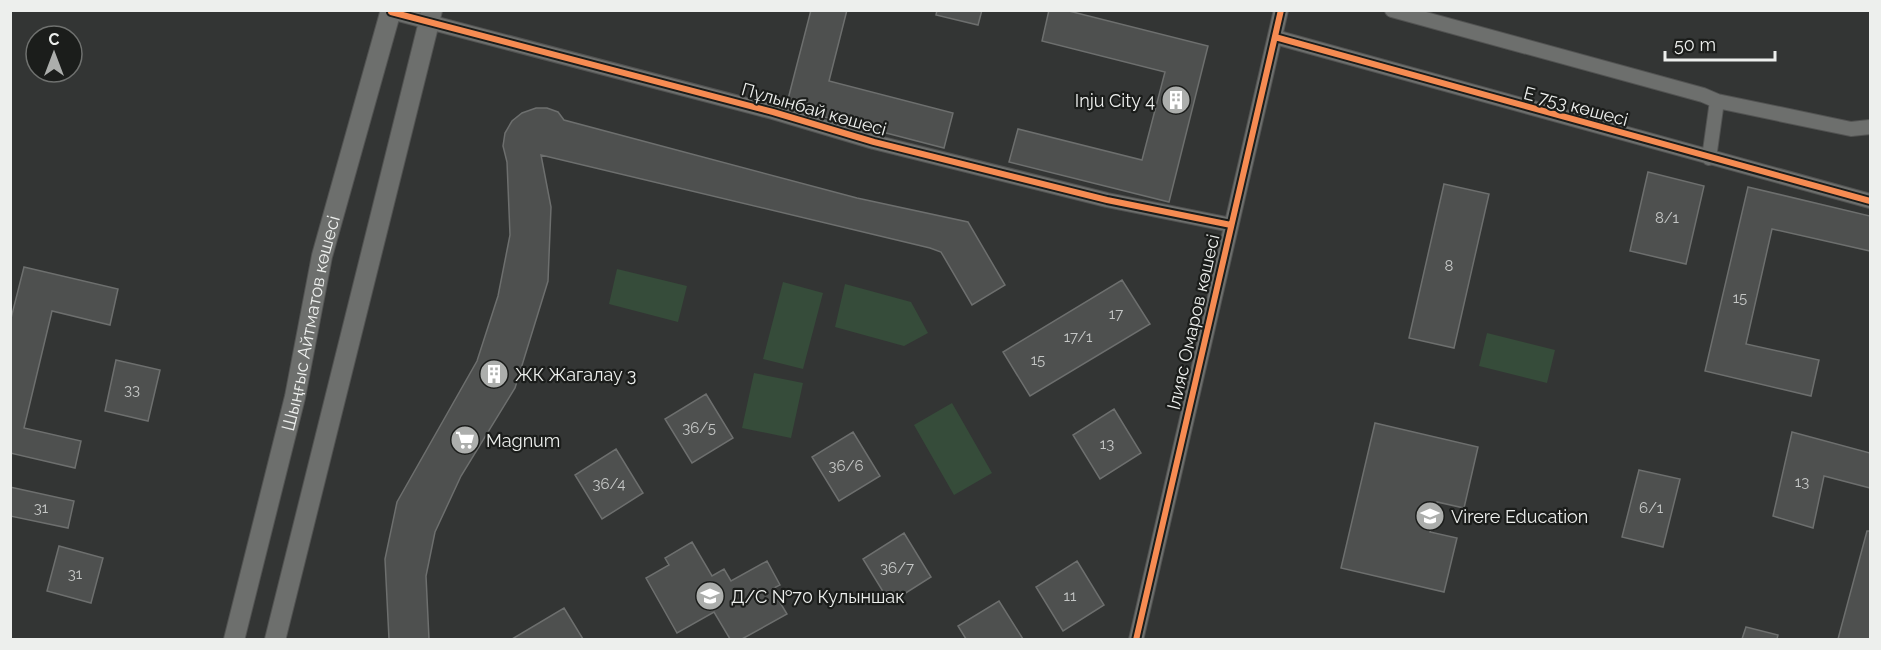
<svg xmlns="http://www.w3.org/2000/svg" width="1881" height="650" font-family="Raleway,sans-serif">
<rect width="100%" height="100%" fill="#333534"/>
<!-- green -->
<path fill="#364c3a" d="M617 269 687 286 678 322 609 304Z
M783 282 823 293 803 369 763 359Z
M845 284 911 302 928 333 904 346 835 327Z
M1487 333 1555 350 1547 383 1479 366Z
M754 373 803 383 791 438 742 428Z
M952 403 992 473 954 495 914 425Z"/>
<!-- building -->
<path fill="#4e504f" stroke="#6d6f6e" stroke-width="1.5" d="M811 10H847L829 81 953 113 944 148 786 107Z
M937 10H982L978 25 936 15Z
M1049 10H1065L1208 46 1169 202 1009 162 1018 129 1142 160 1165 72 1042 41Z
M536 108H547L558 112 564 120 857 198 968 222 1005 285 972 305 941 252 930 248 541 155 551 207 548 281 515 388 461 476 435 532 426 576 429 639H389L385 559 397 502 477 361 498 296 510 235 507 162 503 146 505 133 512 121 522 113Z
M1648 172 1704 186 1686 264 1630 251Z
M1444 184 1489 194 1454 348 1409 338Z
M1748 187 1870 216V251L1772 229 1746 344 1819 360 1811 396 1705 371Z
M24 267 118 289 110 325 52 311 24 428 81 441 75 468 10 453V322Z
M1122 280 1150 324 1030 396 1003 352Z
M116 360 160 370 148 421 105 411Z
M706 394 733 438 692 463 665 419Z
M1114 409 1141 453 1100 479 1073 435Z
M1375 423 1478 447 1464 508 1437 502 1430 532 1457 538 1444 592 1341 568Z
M853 432 880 476 839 501 812 457Z
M1792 432 1870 453V488L1824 476 1813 528 1773 516Z
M616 449 643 493 602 519 575 475Z
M1639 470 1680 479 1663 547 1622 537Z
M10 487 74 501 68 528 10 516Z
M1867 531H1870V639H1838Z
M904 533 931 577 890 603 863 559Z
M692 542 712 576 724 569 731 581 767 561 780 585 772 589 787 614 742 639H730L714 612 677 633 646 578 669 565 665 558Z
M59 546 103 558 91 603 47 591Z
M1077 561 1104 605 1063 631 1036 587Z
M999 601 1023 639H966L958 626Z
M564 608 583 639H512Z
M1746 627 1778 635 1777 639H1742Z"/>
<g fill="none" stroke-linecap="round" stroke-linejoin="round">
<!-- street casing -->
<g stroke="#525352" stroke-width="16">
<path id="street" d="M1392 10 1703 95 1717 101 1709 158
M391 12 773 112 874 142 1107 200 1231 225
M1275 37 1870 201
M1717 101 1851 129 1870 127
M1136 640 1281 10"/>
</g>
<!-- secondary casing -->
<g stroke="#525352" stroke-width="22">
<g id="secondary">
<path id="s1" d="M234 640 295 397 322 256 391 10"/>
<path d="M275 640 432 10"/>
</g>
</g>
<!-- street -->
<use href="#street" stroke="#6d6f6d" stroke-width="14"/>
<!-- secondary -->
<use href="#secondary" stroke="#6d6f6d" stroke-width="20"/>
<!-- cycleway casing -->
<g stroke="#1b1d1b" stroke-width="10">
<path id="cycleway" d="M391 12 773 112 874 142 1107 200 1231 225
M1275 37 1870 201
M1136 640 1281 10"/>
</g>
<!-- cycleway -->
<use href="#cycleway" stroke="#f68b52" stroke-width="6"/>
</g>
<!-- icons -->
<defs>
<g id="building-disc" transform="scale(1.5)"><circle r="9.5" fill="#acaeac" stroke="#1b1d1b"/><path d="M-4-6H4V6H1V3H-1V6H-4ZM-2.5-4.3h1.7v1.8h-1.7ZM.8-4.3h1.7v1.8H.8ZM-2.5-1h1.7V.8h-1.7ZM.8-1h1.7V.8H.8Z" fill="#fff"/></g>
<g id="supermarket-disc" transform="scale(1.5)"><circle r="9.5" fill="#acaeac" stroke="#1b1d1b"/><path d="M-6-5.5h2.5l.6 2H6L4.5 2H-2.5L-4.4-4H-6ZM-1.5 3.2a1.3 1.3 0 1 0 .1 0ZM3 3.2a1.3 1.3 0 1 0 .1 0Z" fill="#fff"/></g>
<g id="school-disc" transform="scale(1.5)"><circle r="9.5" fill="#acaeac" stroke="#1b1d1b"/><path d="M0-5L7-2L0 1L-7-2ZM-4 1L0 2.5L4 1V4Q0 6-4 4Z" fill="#fff"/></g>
</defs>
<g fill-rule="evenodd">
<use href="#building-disc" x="1176" y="100"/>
<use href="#building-disc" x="494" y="374"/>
<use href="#supermarket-disc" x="465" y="440"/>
<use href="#school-disc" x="1430" y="516"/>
<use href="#school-disc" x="710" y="596"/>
</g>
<g text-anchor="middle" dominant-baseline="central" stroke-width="4.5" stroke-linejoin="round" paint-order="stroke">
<!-- number labels -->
<g font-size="15" fill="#c5c7c6">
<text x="1667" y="218">8/1</text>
<text x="1449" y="266">8</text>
<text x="1740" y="298">15</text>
<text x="1116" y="314">17</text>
<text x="1078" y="337">17/1</text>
<text x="1038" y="360">15</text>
<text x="132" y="390">33</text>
<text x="699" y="428">36/5</text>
<text x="1107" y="444">13</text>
<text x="846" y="466">36/6</text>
<text x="1802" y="482">13</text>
<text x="609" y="484">36/4</text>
<text x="41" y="508">31</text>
<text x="1651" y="508">6/1</text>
<text x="897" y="568">36/7</text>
<text x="75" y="574">31</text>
<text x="1070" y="596">11</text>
</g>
<!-- poi labels -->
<g font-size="18" fill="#edefed" stroke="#1b1d1b" text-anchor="start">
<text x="1155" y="100" text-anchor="end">Inju City 4</text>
<text x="515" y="374">ЖК Жагалау 3</text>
<text x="486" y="440">Magnum</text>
<text x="1451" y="516">Virere Education</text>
<text x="731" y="596">Д/С №70 Кулыншак</text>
</g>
<!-- street labels -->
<g font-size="18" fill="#edefed" stroke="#1b1d1b">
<text transform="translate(1576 106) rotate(15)">Е 753 көшесі</text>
<text transform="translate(814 109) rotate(16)">Пұлынбай көшесі</text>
<text transform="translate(1193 322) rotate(-77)">Ілияс Омаров көшесі</text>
<text stroke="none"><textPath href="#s1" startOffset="326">Шыңғыс Айтматов көшесі</textPath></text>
</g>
</g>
<!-- border -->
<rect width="1881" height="650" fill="none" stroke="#edefed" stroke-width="24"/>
<!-- north arrow -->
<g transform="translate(54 54)"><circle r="28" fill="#1b1d1b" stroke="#6f716f" stroke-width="1.5"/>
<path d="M0-4.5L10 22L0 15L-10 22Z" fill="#acaeac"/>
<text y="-9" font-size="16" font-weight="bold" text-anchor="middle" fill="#edefed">С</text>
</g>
<!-- scale -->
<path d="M1665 51v9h110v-9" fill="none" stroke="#edefed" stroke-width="3"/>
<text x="1674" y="51" font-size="18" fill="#edefed" stroke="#1b1d1b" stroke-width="4.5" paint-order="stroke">50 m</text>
</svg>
